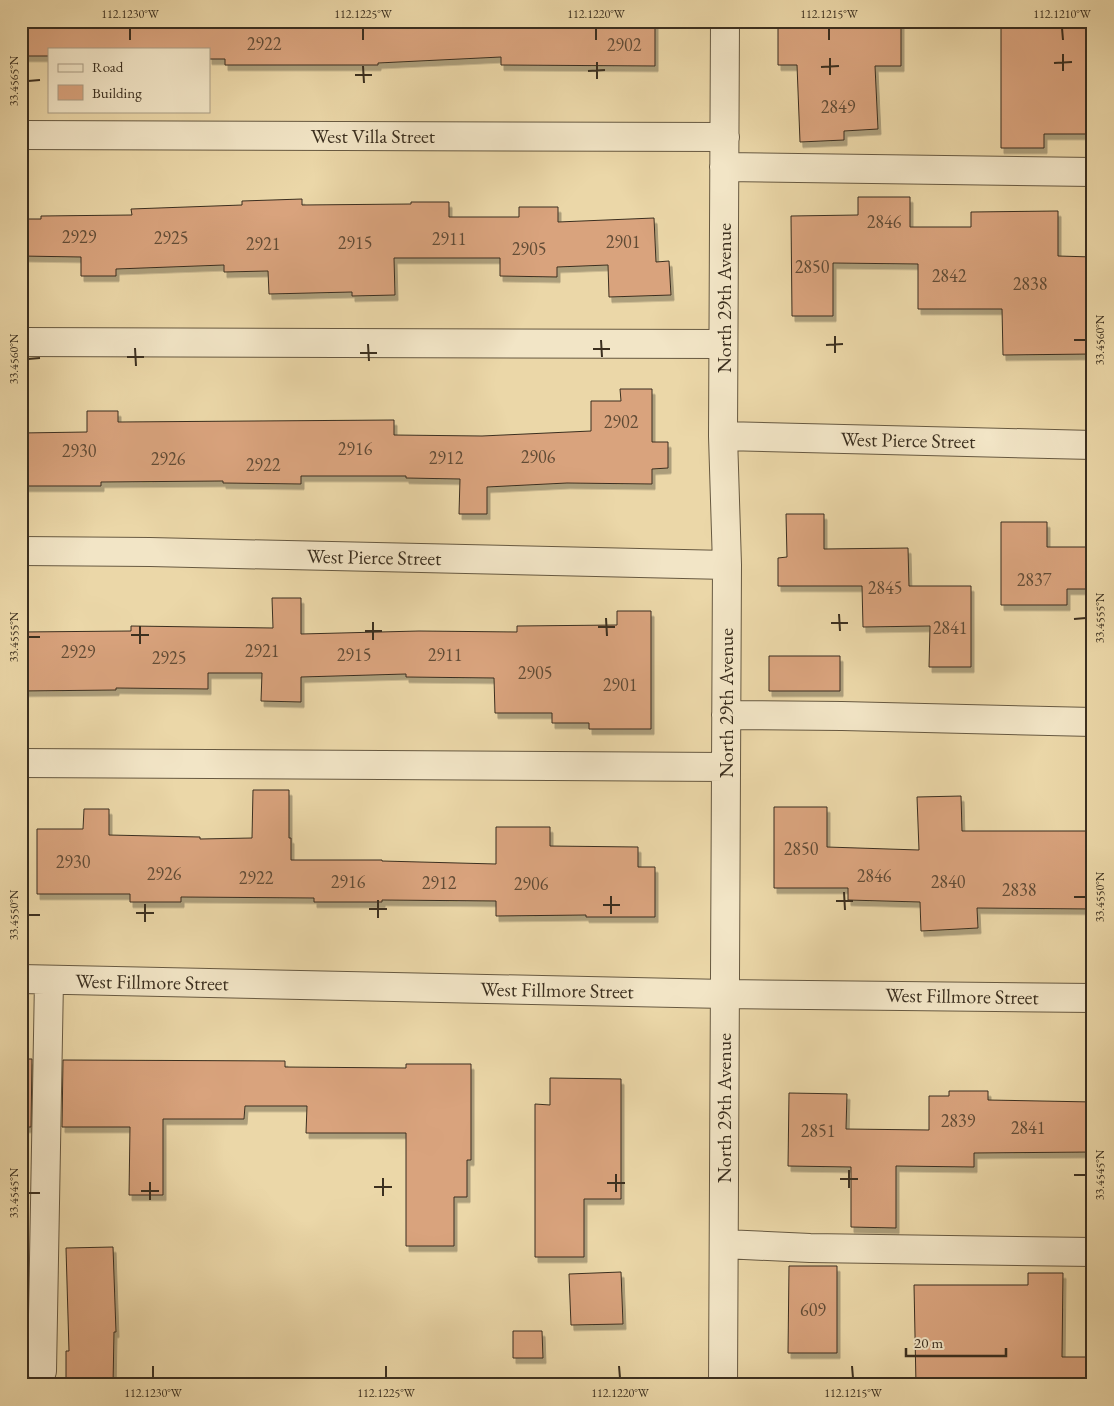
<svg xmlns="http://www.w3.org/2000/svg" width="1114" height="1406" font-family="'EB Garamond',serif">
<defs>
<filter id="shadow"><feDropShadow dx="3" dy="5.5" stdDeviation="0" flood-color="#0004"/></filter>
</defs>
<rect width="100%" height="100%" fill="#ebd7a8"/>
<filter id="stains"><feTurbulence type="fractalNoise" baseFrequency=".004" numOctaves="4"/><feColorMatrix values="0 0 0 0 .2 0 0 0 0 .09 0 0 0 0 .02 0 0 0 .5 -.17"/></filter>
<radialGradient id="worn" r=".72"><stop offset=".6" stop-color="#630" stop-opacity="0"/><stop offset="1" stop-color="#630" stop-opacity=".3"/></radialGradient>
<!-- building -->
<path fill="#d9a37d" stroke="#3b2f1f" filter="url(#shadow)" d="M21 21H655V66L501 65V57L378 63V65H225V59H209V49H49V56H21Z
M778 21H901V66H875L878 129 844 131V140L800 142 797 65H778Z
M1001 21H1093V134H1044V148H1001Z
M858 197H910V227H971V212L1058 211V256L1093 257V354L1003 355 1002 309H918V264L833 263V316H792L791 216 858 215Z
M302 199V205L411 204V202H449V217H519V207H558V222L654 218 656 262 669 261 671 295 609 297 608 265 557 267V277L500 276V258H394L395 295 352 296V292L269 294 268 271 224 272V265L116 269V276H81V257L21 256V219H41V216L132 215 131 209 242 205V201Z
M620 389H652V442H668V468L652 469V484L567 483 487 487V514H459L460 479 406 478V476H301V484L223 483V481L101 482V486H21V433L87 432V411H118V422L394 420V435L482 436 591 431V401H621Z
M786 514H824V549L908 548 909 586H971V667H929L930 626 863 627 862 586H778V558L787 557Z
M1001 522H1047V547H1093V589H1067V605H1001Z
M272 598H301V634L419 631 517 632V626L617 625V611H651V729H589V723H552V713H495L494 678 406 677V674L301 677V702L261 701 262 673H208V689L116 688V690L21 691V632L131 631V626L273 628Z
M769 656H840V691H769Z
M253 790H289V838H291V860H382V861L496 864V827H550V846L638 847V867H655V917H586V915L496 916V901L382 900V902H314V898L181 897V902H130V894H37V829H83L84 809H109V835L200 837V839L252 838Z
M961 796 962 831H1093V909L977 908 978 928 921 931 920 902 848 900V888H774V807H827V847L919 850 917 797Z
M21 1059H32L31 1127H21Z
M63 1060 285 1061V1067L406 1068V1064H471V1160H467V1197H454V1246H406V1133H306L307 1106H245L244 1119H163V1195H129L130 1127H62Z
M550 1078 621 1079V1199H584V1257H535V1104L550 1105Z
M949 1091H988V1100L1093 1102V1152L974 1153V1167L896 1166V1228L851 1227V1167L788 1166 789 1093 847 1094 846 1129 929 1130V1096H949Z
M113 1247 116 1332H114L113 1385H66V1351H69L66 1248Z
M789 1266H837V1353H788Z
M621 1272 623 1324 571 1325 569 1274Z
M1028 1273H1063L1062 1357H1093V1385H916L914 1285H1028Z
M513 1331H542L543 1358H513Z"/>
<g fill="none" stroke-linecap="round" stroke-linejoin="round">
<!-- minor casing -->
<g stroke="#675941" stroke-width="30">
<path id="minor" d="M21 135 725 137
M724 167 1093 172
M21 342 723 344
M723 436 1093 445
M21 551 150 552 727 565
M726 715 842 716 1093 722
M21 763 726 767
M21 979 725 994 1093 998
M724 1244 810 1248 1093 1252
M42 1371 49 980
M723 1385 727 565 723 436 725 21"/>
</g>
<!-- minor -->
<use href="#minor" stroke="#f2e5c6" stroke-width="28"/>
</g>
<!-- ticks -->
<path fill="none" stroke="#3b2f1f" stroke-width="2" d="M130 28V40M363 28V40M596 28V40M829 28V40M1062 28 1063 40M1063 54V71M830 58V75M597 62V79M1054 63 1072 62M363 66 364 83M821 67 839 66M588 71 605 70M355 75H372M28 81 40 80M835 336V353M601 340 602 357M1074 340H1086M368 344 369 361M826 345 843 344M135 348 136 366M593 349H610M360 353H377M127 357H144M28 359 40 358M839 614 840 631M606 618 607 636M1074 619 1086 618M373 622V640M831 623H848M140 626V644M598 627H615M365 631H382M131 635H149M28 637H40M844 892 845 910M611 896V914M1074 897H1086M378 900V918M836 901H853M145 904V922M603 905H620M369 909H387M136 913H154M28 915H40M849 1170V1188M616 1174V1192M1074 1175H1086M383 1178V1196M840 1179H858M150 1182V1200M607 1183H625M374 1187H392M141 1191H159M28 1193H40M153 1366V1378M386 1366V1378M619 1366 620 1378M852 1366 853 1378"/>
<g text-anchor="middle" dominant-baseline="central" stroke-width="4" stroke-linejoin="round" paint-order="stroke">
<!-- number labels -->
<g font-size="18" fill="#624c36">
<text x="264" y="43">2922</text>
<text x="624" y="44">2902</text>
<text x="838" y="106">2849</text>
<text x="884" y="221">2846</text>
<text x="79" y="236">2929</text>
<text x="171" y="237">2925</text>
<text x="449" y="238">2911</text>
<text x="623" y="241">2901</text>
<text x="355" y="242">2915</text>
<text x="263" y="243">2921</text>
<text x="529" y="248">2905</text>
<text x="812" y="266">2850</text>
<text x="949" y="275">2842</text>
<text x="1030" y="283">2838</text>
<text x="621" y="421">2902</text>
<text x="355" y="448">2916</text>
<text x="79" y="450">2930</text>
<text x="538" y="456">2906</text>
<text x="446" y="457">2912</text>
<text x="168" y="458">2926</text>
<text x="263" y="464">2922</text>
<text x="1034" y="579">2837</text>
<text x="885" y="587">2845</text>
<text x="950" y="627">2841</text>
<text x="262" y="650">2921</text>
<text x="78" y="651">2929</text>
<text x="354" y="654">2915</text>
<text x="445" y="654">2911</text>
<text x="169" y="657">2925</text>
<text x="535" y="672">2905</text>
<text x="620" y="684">2901</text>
<text x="801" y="848">2850</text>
<text x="73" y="861">2930</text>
<text x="164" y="873">2926</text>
<text x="874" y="875">2846</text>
<text x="256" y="877">2922</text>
<text x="348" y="881">2916</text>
<text x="948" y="881">2840</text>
<text x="439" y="882">2912</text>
<text x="531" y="883">2906</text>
<text x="1019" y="889">2838</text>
<text x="958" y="1120">2839</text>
<text x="1028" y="1127">2841</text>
<text x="818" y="1130">2851</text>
<text x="813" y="1309">609</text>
</g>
<!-- street labels -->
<g font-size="20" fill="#3b2f1f" stroke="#f2e5c6">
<text x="373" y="136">West Villa Street</text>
<text transform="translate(724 298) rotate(-90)">North 29th Avenue</text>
<text transform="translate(908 440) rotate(1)">West Pierce Street</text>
<text transform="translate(374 557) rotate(1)">West Pierce Street</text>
<text transform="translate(726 703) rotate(-90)">North 29th Avenue</text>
<text transform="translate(152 982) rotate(1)">West Fillmore Street</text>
<text transform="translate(557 990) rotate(1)">West Fillmore Street</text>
<text transform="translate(962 996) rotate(1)">West Fillmore Street</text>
<text transform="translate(724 1108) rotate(-90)">North 29th Avenue</text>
</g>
</g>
<!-- margin -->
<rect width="1114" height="1406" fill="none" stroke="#ebd7a8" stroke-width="55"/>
<!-- legend -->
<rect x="48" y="48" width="162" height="65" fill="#f2e5c6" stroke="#a99c83"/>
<rect x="58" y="64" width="25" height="8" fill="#f2e5c6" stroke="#a99c83"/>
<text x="92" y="72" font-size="15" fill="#3b2f1f">Road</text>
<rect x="58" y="85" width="25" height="15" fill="#d9a37d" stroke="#a99c83"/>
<text x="92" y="98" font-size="15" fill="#3b2f1f">Building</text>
<!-- scale -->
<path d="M906 1348v8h100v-8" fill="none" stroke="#3b2f1f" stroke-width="2.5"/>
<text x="914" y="1348" font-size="15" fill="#3b2f1f" stroke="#f2e5c6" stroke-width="4" paint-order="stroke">20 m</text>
<rect x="28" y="28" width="1058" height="1350" fill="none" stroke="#3b2f1f" stroke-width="2"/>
<g font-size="12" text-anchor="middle" fill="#3b2f1f">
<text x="130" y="18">112.1230°W</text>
<text x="363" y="18">112.1225°W</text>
<text x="596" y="18">112.1220°W</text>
<text x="829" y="18">112.1215°W</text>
<text x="1062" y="18">112.1210°W</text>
<text transform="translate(14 81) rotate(-90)" y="4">33.4565°N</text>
<text transform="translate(1100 340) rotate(-90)" y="4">33.4560°N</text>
<text transform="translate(14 359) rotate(-90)" y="4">33.4560°N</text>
<text transform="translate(1100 618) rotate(-90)" y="4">33.4555°N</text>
<text transform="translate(14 637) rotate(-90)" y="4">33.4555°N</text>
<text transform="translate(1100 897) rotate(-90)" y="4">33.4550°N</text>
<text transform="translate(14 915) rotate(-90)" y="4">33.4550°N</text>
<text transform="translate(1100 1175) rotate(-90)" y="4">33.4545°N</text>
<text transform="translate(14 1193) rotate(-90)" y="4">33.4545°N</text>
<text x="153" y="1397">112.1230°W</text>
<text x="386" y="1397">112.1225°W</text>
<text x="620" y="1397">112.1220°W</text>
<text x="853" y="1397">112.1215°W</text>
</g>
<rect width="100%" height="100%" filter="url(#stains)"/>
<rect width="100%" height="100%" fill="url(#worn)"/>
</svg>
